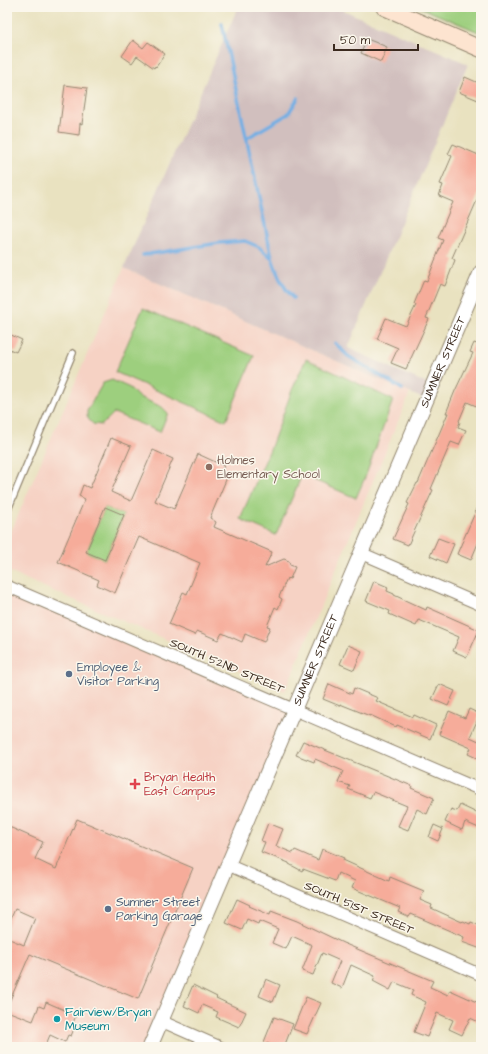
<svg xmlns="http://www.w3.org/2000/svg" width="488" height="1054" font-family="'Architects Daughter',sans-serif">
<rect width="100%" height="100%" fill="#fbf7ec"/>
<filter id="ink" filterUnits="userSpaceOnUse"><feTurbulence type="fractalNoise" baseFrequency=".025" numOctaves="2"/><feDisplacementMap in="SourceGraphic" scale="8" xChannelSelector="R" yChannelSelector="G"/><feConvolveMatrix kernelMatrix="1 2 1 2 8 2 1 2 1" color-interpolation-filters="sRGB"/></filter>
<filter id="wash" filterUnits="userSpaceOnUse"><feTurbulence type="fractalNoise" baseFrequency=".012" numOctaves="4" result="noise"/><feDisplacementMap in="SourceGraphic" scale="16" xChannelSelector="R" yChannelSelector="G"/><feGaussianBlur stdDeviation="0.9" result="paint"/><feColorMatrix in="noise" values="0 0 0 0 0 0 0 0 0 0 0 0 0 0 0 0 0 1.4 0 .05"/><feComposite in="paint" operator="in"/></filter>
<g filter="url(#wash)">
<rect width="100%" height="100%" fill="#e9e2c0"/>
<!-- built -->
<path fill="#f6d2c4" d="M124 268 410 393 285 691 7 571V541Z
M7 586 294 709 150 1047H7Z"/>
<!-- industrial -->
<path fill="#d1bfbe" d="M238 7H336L468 64 348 348 432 386 426 400 124 268Z"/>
<!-- green -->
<path fill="#9dcf7e" stroke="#6c7c4e" d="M419 7H481V33Z
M143 308 254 356 226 421 115 372Z
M306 359 393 400 366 475 356 498 302 475 276 535 240 519 271 447 292 390Z
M112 380 130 388 137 396 162 407 168 413 160 432 114 413 102 425 93 424 89 420 87 416V411L103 383Z
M105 507 124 515 105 560 86 552Z"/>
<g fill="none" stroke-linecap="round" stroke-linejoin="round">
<!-- stream -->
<path stroke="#73afe4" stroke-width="3.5" d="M222 24 272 258C277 273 282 286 293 298
M247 138 288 114 298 98
M143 255 219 243 245 241 259 247 271 258
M335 343 348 356 402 389"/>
</g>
<g id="blocks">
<!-- building -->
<path fill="#f6ac9a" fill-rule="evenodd" d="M367 39 387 47 381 62 361 53Z
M133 40 143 48 148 42 165 54 156 67 155 66 154 68 137 56 132 63 122 56Z
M465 77 481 84V94L478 100 459 92Z
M65 85 87 88 82 124 80 123 79 135 59 132Z
M453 144 481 156V191L452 258 455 260 445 286 440 284 426 318 429 319 406 369 391 363 398 348 377 339 386 318 406 326 416 305 414 304 424 280 427 281 443 240 438 238 453 202 439 196 443 185 440 184 452 156 448 154Z
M7 333 22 340 16 352 7 348Z
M481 335V408L467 402 459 421 460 422 458 427 466 430 459 445 451 442 431 489 433 490 408 545 393 539 409 504 407 503 417 483H418L448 413H446L455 391 473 353 470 352 474 343 477 344Z
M111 438 131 446 111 492 131 501 153 450 173 459 155 501 174 509 198 454 224 466 221 472 228 475 210 518 216 522 214 527 272 552 265 567 284 559 289 561 290 565 295 567 290 579 287 578 279 597 282 599 278 609 275 607 267 626 270 627 264 642 245 634 242 642 222 633 218 640 197 631 195 635 169 624 183 592 187 594 200 563 139 537 115 593 97 585 99 580 58 562 85 499 79 496 83 485 90 488ZM105 507 124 515 105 560 86 552Z
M481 499V536L471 560 457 554Z
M438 538 454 544 446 563 430 556Z
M374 581 388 587 387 591 394 594V595L426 610 427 607 479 630 467 657 453 651 459 637 419 620 416 626 389 614 390 611 366 601Z
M348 645 362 651 354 670 340 664Z
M329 684 352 694 354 688 378 698 376 701 413 717 414 715 436 725 430 739 397 725 396 727 370 715V716L340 704V706L323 699Z
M439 684 455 691 448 706 432 699Z
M469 709 480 714 470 737 481 742V760L468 754 471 748 439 734 449 711 465 718Z
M303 741 412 786 411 788 434 798 427 814 417 809 408 830 398 826 407 806 373 792 370 798 348 789 350 786 338 782 343 771 315 759 314 762 296 755Z
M460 805 481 815V829L465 822 462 830 445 822 451 809 457 811Z
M77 819 193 868 138 999 30 954 7 1007V938L24 945 35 918 15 909 7 927V826L43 842 35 859 56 869Z
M268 823 283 829 276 846 293 853 295 850 318 860 322 849 344 858 343 860 389 881 390 877 424 891 420 900 432 905 431 908 462 922 463 921 470 924 471 922 481 926V949L462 942 464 937 411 914 409 917 398 912 400 908 352 888 355 881 338 873 335 881 303 869 302 871 289 864V863L261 852 265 842 261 841Z
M434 825 443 829 438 841 429 837Z
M237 899 250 905 249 906 270 915 271 911 297 921 343 943 433 981 430 987 448 995 450 990 481 1004V1023L470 1018 462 1035 449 1029 453 1020 437 1013 427 1037 414 1032 426 1002 411 995 413 990 394 982 390 990 373 981 375 976 351 965 342 988 331 983 340 961 322 953 313 975 302 971 312 945 292 936 286 949 272 943 278 929 259 921 258 924 247 919 242 930 226 923Z
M266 979 280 985 273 1002 259 996Z
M193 985 217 997 216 998 246 1012 239 1027 216 1017 218 1012 202 1005 199 1013 184 1006Z
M306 997 321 1003 307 1034 293 1029Z
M46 1002 76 1015 73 1023 76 1024 71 1036 68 1035 65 1042 50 1035 45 1047H7V1011L33 1021 39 1006 44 1008Z
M274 1017 293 1024 284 1047H276L264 1042Z"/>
</g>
</g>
<g filter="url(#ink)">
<use href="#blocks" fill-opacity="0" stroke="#92866f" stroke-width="1"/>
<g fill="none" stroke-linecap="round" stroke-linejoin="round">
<!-- service casing -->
<g stroke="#92866f" stroke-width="8">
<path id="service" d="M7 512 73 353"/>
</g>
<!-- minor casing -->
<g stroke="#92866f" stroke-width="13">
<path id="minor" d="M361 553 481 605
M7 586 481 790
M228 865 481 975
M161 1021 220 1047"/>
</g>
<!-- tertiary casing -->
<g stroke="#92866f" stroke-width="16">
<g id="tertiary">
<path id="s1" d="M150 1047 481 272"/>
</g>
</g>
<!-- secondary casing -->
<g stroke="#92866f" stroke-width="18">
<path id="secondary" d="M384 7 481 49"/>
</g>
<!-- service -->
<use href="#service" stroke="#fff" stroke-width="5.5"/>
<!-- minor -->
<use href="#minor" stroke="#fff" stroke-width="11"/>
<!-- tertiary -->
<use href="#tertiary" stroke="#fff" stroke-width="14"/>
<!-- secondary -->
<use href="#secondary" stroke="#fde4d0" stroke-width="16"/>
</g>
</g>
<!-- markers -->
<circle fill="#8d6e63" stroke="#fbf7ec" stroke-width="1.5" cx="209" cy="467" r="4"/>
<g fill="#5c6f8a" stroke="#fbf7ec" stroke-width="1.5">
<circle cx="69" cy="674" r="4"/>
<circle cx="108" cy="909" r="4"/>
</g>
<path fill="#e0444e" stroke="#fbf7ec" stroke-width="1.5" d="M133 778h4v4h4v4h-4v4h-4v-4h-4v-4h4z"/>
<circle fill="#0f9aa8" stroke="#fbf7ec" stroke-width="1.5" cx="57" cy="1019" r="4"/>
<g text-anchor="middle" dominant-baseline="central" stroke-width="3" stroke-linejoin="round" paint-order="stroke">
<!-- street labels -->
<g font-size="12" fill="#3b2a1e" stroke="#fbf7ec">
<text stroke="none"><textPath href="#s1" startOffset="745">SUMNER STREET</textPath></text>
<text stroke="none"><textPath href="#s1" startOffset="421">SUMNER STREET</textPath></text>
<text transform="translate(227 666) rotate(23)">SOUTH 52ND STREET</text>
<text transform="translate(359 908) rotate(23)">SOUTH 51ST STREET</text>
</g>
<!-- education labels -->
<g font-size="12" fill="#785e54" stroke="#fbf7ec" text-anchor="start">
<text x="217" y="460">Holmes<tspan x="217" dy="14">Elementary School</tspan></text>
</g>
<!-- service labels -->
<g font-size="12" fill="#4e5e75" stroke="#fbf7ec" text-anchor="start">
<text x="77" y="667">Employee &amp;<tspan x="77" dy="14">Visitor Parking</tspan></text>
<text x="116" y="902">Sumner Street<tspan x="116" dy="14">Parking Garage</tspan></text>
</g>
<!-- health labels -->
<g font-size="12" fill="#be3a42" stroke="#fbf7ec" text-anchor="start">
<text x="144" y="777">Bryan Health<tspan x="144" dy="14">East Campus</tspan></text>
</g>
<!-- culture labels -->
<g font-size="12" fill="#0d838f" stroke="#fbf7ec" text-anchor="start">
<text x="65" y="1012">Fairview/Bryan<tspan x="65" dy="14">Museum</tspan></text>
</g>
</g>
<!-- margin -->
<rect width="488" height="1054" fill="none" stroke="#fbf7ec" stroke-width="24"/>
<!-- scale -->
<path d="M334 44v6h84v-6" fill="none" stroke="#3b2a1e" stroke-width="2"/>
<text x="340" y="44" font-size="12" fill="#3b2a1e" stroke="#fbf7ec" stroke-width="3" paint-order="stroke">50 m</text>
</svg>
